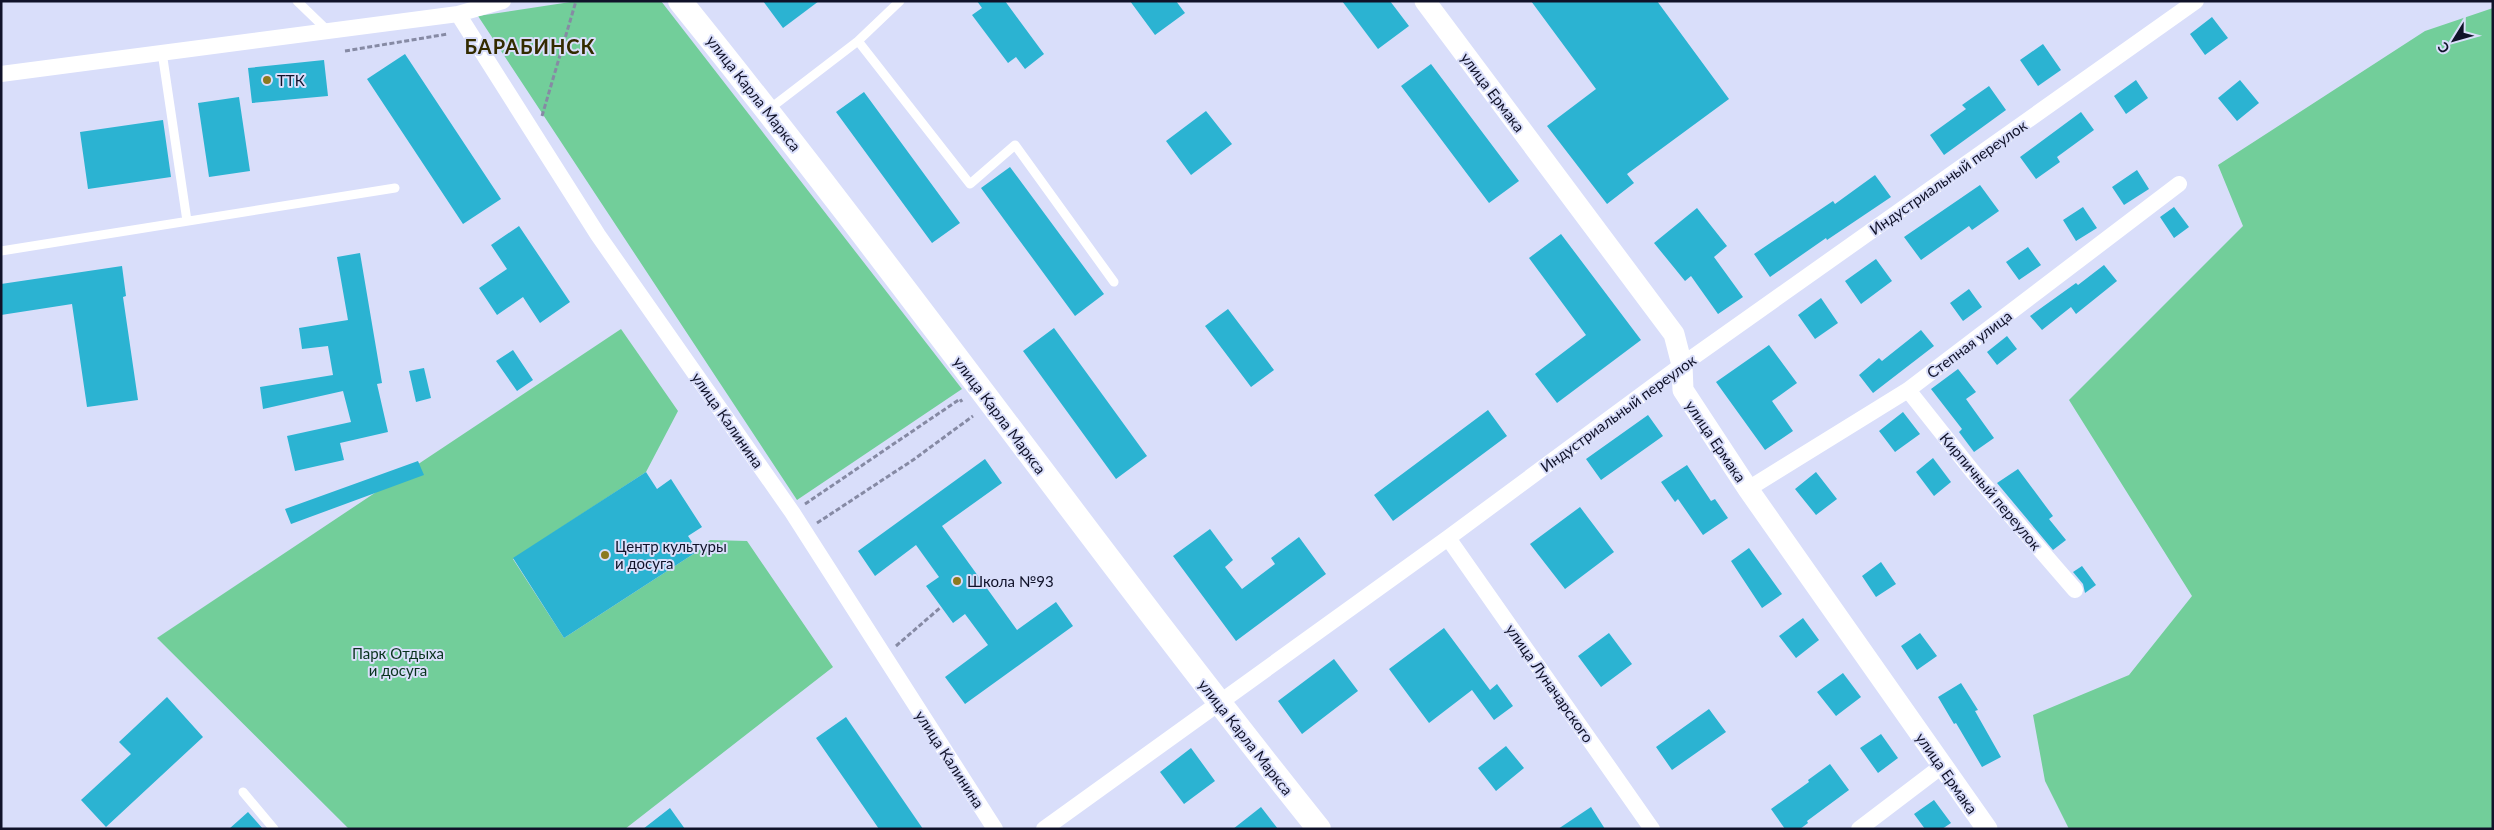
<svg xmlns="http://www.w3.org/2000/svg" width="2494" height="830" font-family="Lato,sans-serif">
<rect width="100%" height="100%" fill="#d9defa"/>
<!-- green -->
<path fill="#72ce9a" d="M577 1H661L962 389 797 500 478 16Z
M2493 8V829H2069L2045 781 2033 715 2129 675 2192 596 2069 400 2243 226 2218 165 2425 31Z
M621 329 678 411 646 472 513 559 564 638 698 551 710 540 747 541 833 667 625 829H349L157 638Z"/>
<!-- building -->
<path fill="#2bb3d2" d="M763 1H819L783 28Z
M977 1H1005L1044 54 1025 69 1016 57 1008 63 972 15 982 8Z
M1130 1H1176L1185 13 1155 35Z
M1342 1H1390L1409 26 1378 49Z
M1531 1H1657L1729 99 1627 174 1634 183 1607 204 1547 126 1596 89Z
M2212 17 2228 38 2205 55 2190 34Z
M2043 44 2061 70 2038 86 2020 60Z
M405 54 501 199 463 224 367 79Z
M324 60 328 96 252 103 248 68Z
M1431 64 1519 181 1489 203 1401 86Z
M2136 80 2148 98 2126 114 2114 96Z
M2240 80 2259 103 2237 121 2218 98Z
M1989 86 2006 110 1944 155 1930 135 1966 109 1962 105Z
M864 92 960 223 932 243 836 112Z
M239 97 250 171 209 177 198 103Z
M1206 111 1232 144 1191 175 1166 141Z
M2081 112 2094 130 2057 157 2060 162 2036 179 2020 157Z
M163 120 171 177 88 189 80 132Z
M1010 167 1104 294 1075 316 981 188Z
M2137 170 2149 189 2124 205 2112 187Z
M1875 175 1891 197 1827 240 1826 238 1770 277 1754 254 1833 201 1835 204Z
M1980 185 1999 211 1972 230 1969 226 1921 260 1904 237Z
M2083 207 2097 228 2076 241 2063 220Z
M2174 207 2189 227 2174 238 2160 217Z
M1697 208 1727 246 1714 257 1743 297 1718 314 1691 276 1685 281 1654 243Z
M519 226 570 302 540 323 523 297 497 315 479 288 507 269 491 245Z
M1561 234 1641 340 1557 403 1535 374 1586 335 1529 258Z
M2028 247 2041 265 2019 280 2006 262Z
M360 253 382 383 377 384 388 432 340 443 344 460 295 471 287 436 351 422 343 391 263 409 260 387 333 375 328 346 302 349 299 328 348 320 337 257Z
M1876 259 1892 281 1861 304 1845 281Z
M2104 265 2117 281 2076 314 2071 307 2042 330 2030 316 2076 283 2078 285Z
M122 266 126 296 123 297 138 400 87 407 72 304 1 315V284Z
M1969 289 1982 307 1963 321 1950 303Z
M1821 298 1838 323 1815 339 1798 315Z
M1228 309 1274 370 1251 387 1205 326Z
M1054 328 1147 456 1116 479 1023 351Z
M1921 330 1934 346 1873 393 1859 375 1879 358 1882 361Z
M2007 336 2017 349 1997 365 1987 352Z
M1769 345 1797 383 1772 401 1793 431 1765 450 1716 382Z
M513 350 533 380 517 391 496 361Z
M424 368 431 398 416 402 409 371Z
M1958 369 1976 392 1966 399 1994 438 1974 452 1959 432 1962 429 1931 389Z
M1488 410 1507 436 1393 521 1374 495Z
M1903 412 1920 434 1895 452 1879 431Z
M1648 415 1663 436 1601 480 1586 459Z
M1933 458 1951 482 1934 496 1916 472Z
M985 459 1002 483 942 526 1017 630 1056 602 1073 626 965 704 945 677 988 645 965 614 953 623 926 586 939 577 916 545 875 576 858 551Z
M418 461 424 475 291 524 285 509Z
M1687 465 1711 501 1715 499 1728 518 1703 535 1678 499 1675 502 1661 482Z
M2018 469 2053 516 2049 519 2066 540 2053 550 1997 483Z
M646 472 657 489 671 479 702 527 688 536 698 551 564 638 513 558Z
M1816 472 1837 499 1816 515 1795 489Z
M1580 507 1614 552 1565 589 1530 544Z
M1210 529 1233 560 1225 567 1242 589 1275 564 1271 558 1299 537 1326 574 1236 641 1173 556Z
M1749 548 1782 594 1762 608 1731 561Z
M1881 562 1896 584 1876 597 1862 576Z
M2082 566 2096 585 2085 593 2083 584 2073 572Z
M1803 618 1819 640 1796 658 1779 636Z
M1444 628 1490 690 1497 684 1513 706 1494 720 1472 690 1429 723 1389 669Z
M1609 633 1632 664 1601 687 1578 656Z
M1920 633 1937 656 1917 670 1901 646Z
M1334 659 1358 691 1302 734 1278 701Z
M1843 673 1861 697 1836 716 1817 692Z
M1961 683 1978 710 1975 711 2001 757 1982 767 1956 723 1954 724 1938 697Z
M167 697 203 737 106 827 81 800 131 754 119 742Z
M1709 709 1726 732 1672 770 1656 747Z
M846 717 923 829H879L816 738Z
M1881 734 1898 758 1878 773 1860 748Z
M1506 746 1524 768 1496 791 1478 768Z
M1191 748 1215 781 1184 804 1160 772Z
M1830 764 1849 790 1807 821 1808 823 1800 829H1785L1771 809 1809 782 1808 780Z
M1934 800 1951 823 1942 829H1925L1914 814Z
M1261 807 1278 829H1233Z
M1591 807 1605 829H1558Z
M670 808 685 829H643Z
M248 812 263 829H229Z"/>
<g fill="none" stroke-linecap="round" stroke-linejoin="round">
<!-- path -->
<path stroke="#868aa4" stroke-width="3" stroke-dasharray="5 2.5" stroke-linecap="butt" d="M345 51 448 34
M542 116 576 1
M805 504 960 399 962 402
M817 523 913 460 973 416
M896 646 941 607"/>
<!-- service -->
<path stroke="#fff" stroke-width="9" d="M297 1 327 30
M858 41 900 1
M162 52 187 221
M768 110 858 41 970 184 1015 145 1114 282
M1 251 395 188
M243 792 274 829"/>
<!-- minor -->
<path stroke="#fff" stroke-width="16" d="M458 14 598 235 792 512 995 829
M1 74 458 14 503 1
M1908 390 1973 472 2075 590
M1748 489 1908 390 2179 184
M1448 538 1652 829
M1044 829 1448 538 1682 365 2196 1
M1859 829 1942 766"/>
<!-- tertiary -->
<path stroke="#fff" stroke-width="21" d="M1425 1 1674 334 1682 365 1683 390 1748 489 1987 829"/>
<!-- secondary -->
<path stroke="#fff" stroke-width="24" d="M680 1C899 272 1101 557 1319 829"/>
</g>
<!-- markers -->
<g fill="#8c7a1f" stroke="#d9defa" stroke-width="2">
<circle cx="267" cy="80" r="5"/>
<circle cx="605" cy="555" r="5"/>
<circle cx="957" cy="581" r="5"/>
</g>
<g text-anchor="middle" dominant-baseline="central" stroke-width="4" stroke-linejoin="round" paint-order="stroke">
<!-- poi labels -->
<g font-size="15" fill="#101229" stroke="#d9defa" text-anchor="start">
<text x="277" y="80">ТТК</text>
<text x="615" y="546">Центр культуры<tspan x="615" dy="17">и досуга</tspan></text>
<text x="967" y="581">Школа №93</text>
</g>
<!-- street labels -->
<g font-size="15" fill="#101229" stroke="#d9defa">
<text transform="translate(1493 92) rotate(53)">улица Ермака</text>
<text transform="translate(754 93) rotate(52)">улица Карла Маркса</text>
<text transform="translate(1948 177) rotate(-35)">Индустриальный переулок</text>
<text transform="translate(1969 344) rotate(-37)">Степная улица</text>
<text transform="translate(1618 413) rotate(-36)">Индустриальный переулок</text>
<text transform="translate(1000 415) rotate(53)">улица Карла Маркса</text>
<text transform="translate(728 420) rotate(55)">улица Калинина</text>
<text transform="translate(1716 441) rotate(56)">улица Ермака</text>
<text transform="translate(1991 491) rotate(50)">Кирпичный переулок</text>
<text transform="translate(1550 683) rotate(55)">улица Луначарского</text>
<text transform="translate(1246 737) rotate(52)">улица Карла Маркса</text>
<text transform="translate(950 759) rotate(57)">улица Калинина</text>
<text transform="translate(1947 773) rotate(55)">улица Ермака</text>
</g>
<!-- park labels -->
<g font-size="15" fill="#08321d" stroke="#d9defa">
<text x="398" y="653">Парк Отдыха<tspan x="398" dy="17">и досуга</tspan></text>
</g>
<!-- district labels -->
<g font-size="20" font-weight="bold" letter-spacing="1" fill="#332b00" stroke="#d9defa">
<text x="530" y="46">БАРАБИНСК</text>
</g>
</g>
<!-- border -->
<rect width="2494" height="830" fill="none" stroke="#101229" stroke-width="5"/>
<!-- north arrow -->
<g transform="translate(2454 40) rotate(233)" stroke="#d9defa" stroke-width="4" paint-order="stroke">
<path d="M0-4L9 19L0 12L-9 19Z" fill="#101229"/>
<text y="-8" font-size="14" font-weight="bold" text-anchor="middle" fill="#101229">С</text>
</g>
</svg>
